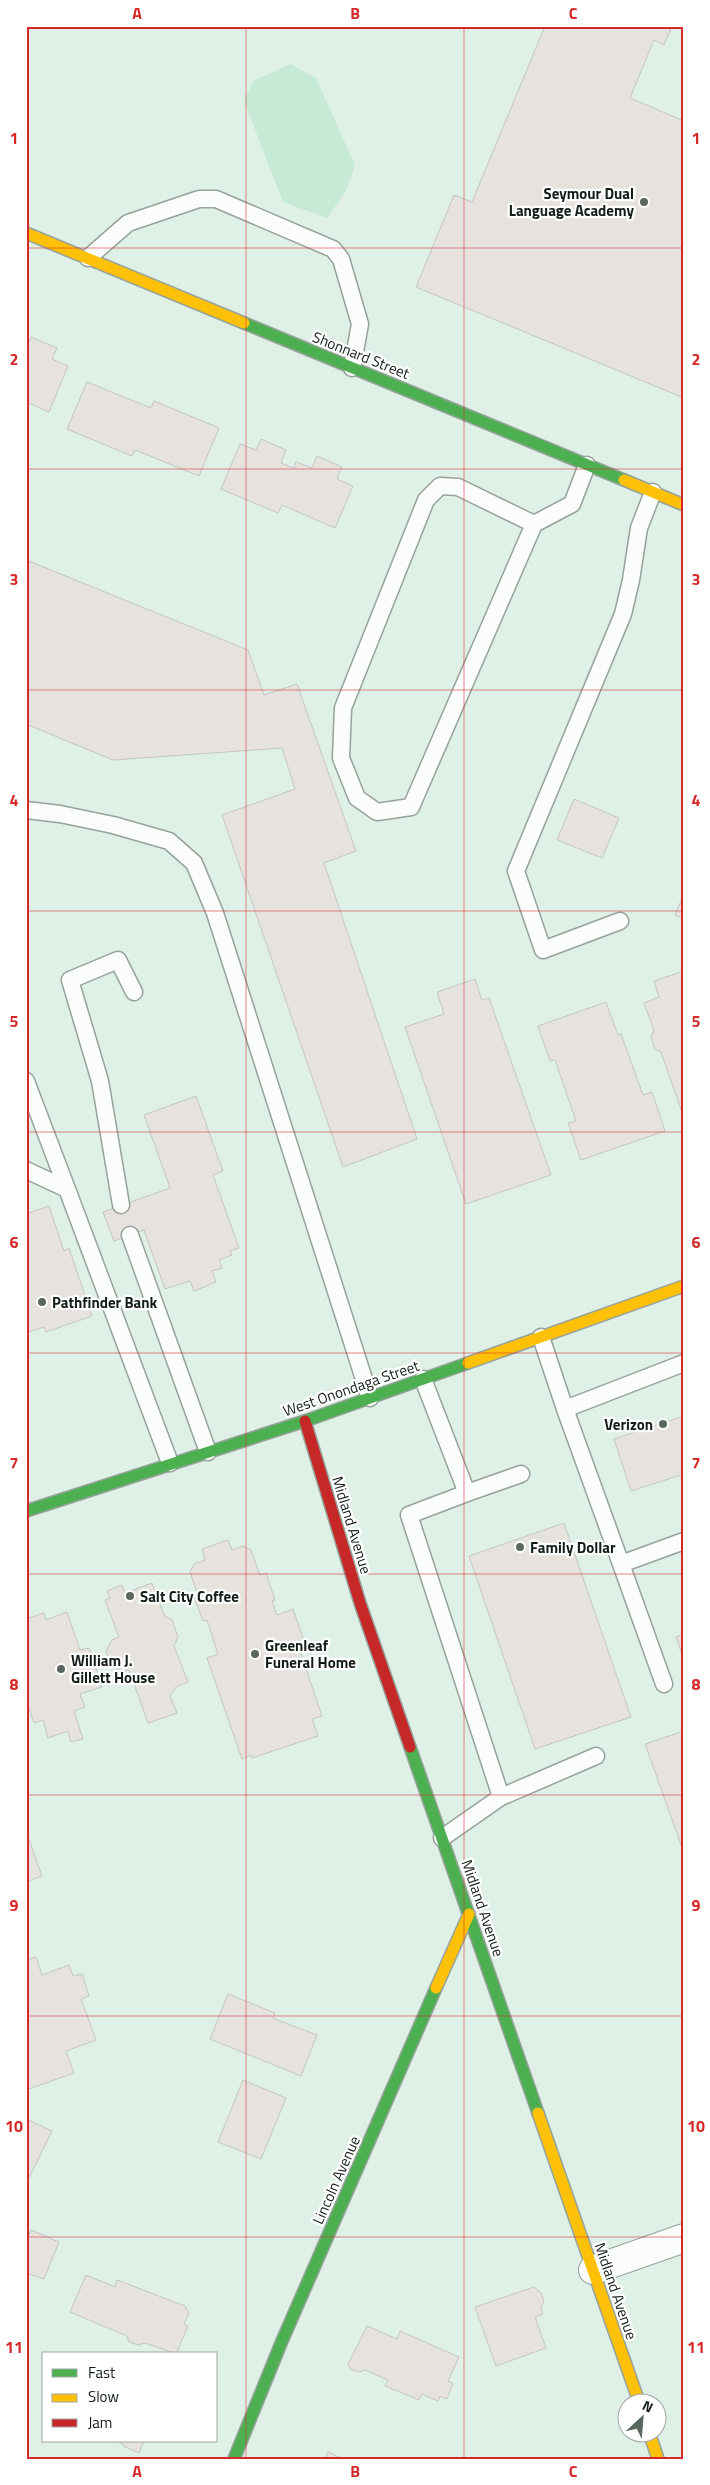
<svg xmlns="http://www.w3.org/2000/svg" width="710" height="2485" font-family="'Titillium Web',sans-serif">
<rect width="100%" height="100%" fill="#dff0e6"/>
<!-- green -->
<path fill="#c6ead6" d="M291 64 316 78 355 165 346 191 327 218 283 202 244 101 253 81Z"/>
<!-- building -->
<path fill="#e6e3df" stroke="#c4c5c1" d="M545 26H672L664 45 654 40 630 98 684 121V398L416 287 454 195 472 202Z
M31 337 57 348 52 359 68 366 49 412 26 402V349Z
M87 382 151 408 154 401 219 428 199 476 135 450 132 456 67 429Z
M261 439 286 450 281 463 294 468 296 462 312 468 317 456 342 467 337 479 353 486 335 528 282 505 278 513 221 489 240 444 256 450Z
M26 560 248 650 264 695 297 684 356 851 324 863 417 1139 343 1167 222 815 295 789 282 748 113 760 26 724Z
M574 799 619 818 602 858 557 840Z
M684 894V919L675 915Z
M684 971V1118L661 1052 655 1049 651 1037 654 1030 644 1003 659 997 654 981Z
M475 979 482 1000 489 998 551 1175 466 1204 405 1027 444 1014 437 992Z
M606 1002 618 1035 621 1034 643 1095 652 1092 665 1131 581 1160 568 1123 576 1121 555 1060 550 1061 538 1026Z
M196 1096 223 1171 213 1175 239 1248 230 1251 232 1255 219 1260 222 1268 212 1271 216 1282 194 1291 190 1281 165 1289 144 1230 114 1241 103 1212 170 1188 144 1115Z
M49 1206 64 1251 69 1248 92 1316 46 1332 44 1327 26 1333V1214Z
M684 1416V1474L631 1491 614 1439Z
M564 1523 631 1717 535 1749 469 1556Z
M228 1540 232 1550 243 1546 251 1550 260 1575 266 1573 275 1600 272 1601 277 1615 293 1609 306 1646 299 1648 322 1716 312 1719 318 1736 252 1758 251 1755 242 1759 207 1658 218 1654 207 1620 203 1621 194 1597 198 1596 190 1572 194 1564 205 1560 202 1549Z
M152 1583 164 1615 172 1620 178 1637 174 1646 188 1682 176 1687 170 1696 177 1713 148 1723 129 1670 123 1671 112 1667 106 1651 112 1640 119 1637 105 1600 110 1598 107 1591 122 1585 125 1593Z
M67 1612 80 1650 89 1648 102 1687 80 1694 85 1707 74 1711 83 1739 71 1742 68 1731 48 1738 43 1720 34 1723 26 1699V1619L44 1613 46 1620Z
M684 1634V1660L676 1637Z
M684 1731V1853L645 1744Z
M26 1831 42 1876 26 1882Z
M36 1957 42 1975 69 1965 73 1976 82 1974 89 1996 81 1999 96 2040 66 2051 74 2073 26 2090V1960Z
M228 1994 275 2013 273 2018 317 2035 301 2076 210 2039Z
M243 2080 286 2098 261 2159 218 2142Z
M26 2119 52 2131 26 2184Z
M31 2230 59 2242 44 2279 26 2273V2242Z
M86 2275 115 2287 117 2280 185 2306 189 2313 184 2324 188 2326 176 2354 145 2343 138 2345 129 2342 127 2336 70 2312Z
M534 2287 541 2293 544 2301 541 2308 543 2314 535 2317 546 2348 496 2366 475 2307Z
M367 2326 397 2339 400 2331 459 2357 448 2381 453 2383 447 2399 440 2396 438 2401 422 2394 419 2400 385 2386 388 2380 365 2370 359 2372 350 2369 348 2364Z
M117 2441H144L139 2453 123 2446V2444Z
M328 2452 343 2459H325Z"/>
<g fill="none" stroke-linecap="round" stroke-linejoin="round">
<!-- lane casing -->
<g stroke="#96a29b" stroke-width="19">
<path id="lane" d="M88 258 128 223 199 199H216L333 249 341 259 360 324 352 368
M534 524 458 487 440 486 426 500 343 708 341 758 357 798 377 812 411 807 534 524 572 504 587 465
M26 810 60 814 113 825 169 841 194 863 215 913 370 1398
M620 921 543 950 516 871 623 614 631 580 639 528 653 492
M26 1081 67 1189
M26 1170 67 1189 170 1463
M121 1205 100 1081 70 980 118 960 134 992
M130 1235 208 1452
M541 1337 565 1409 684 1363
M423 1379 467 1493 409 1515 501 1797 596 1756
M565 1409 621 1564 684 1541
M467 1493 521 1474
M621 1564 664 1684
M442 1838 501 1797"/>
</g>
<!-- street casing -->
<g stroke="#96a29b" stroke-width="30">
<path id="street" d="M593 2270 684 2238"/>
</g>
<!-- fast casing -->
<g stroke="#96a29b" stroke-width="14">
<path id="fast" d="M244 323 624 480
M26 1511 305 1421 468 1363
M410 1747 538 2113
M234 2459 282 2341 436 1988"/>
</g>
<!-- slow casing -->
<g stroke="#96a29b" stroke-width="14">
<path id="slow" d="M26 233 244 323
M624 480 684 505
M468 1363 684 1286
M436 1988 469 1914
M538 2113 639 2402
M649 2432 658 2459"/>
</g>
<!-- jam casing -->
<g stroke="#96a29b" stroke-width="14">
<path id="jam" d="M305 1421 360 1603 410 1747"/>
</g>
<!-- lane -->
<use href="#lane" stroke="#fafdfb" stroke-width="16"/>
<!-- street -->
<use href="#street" stroke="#fafdfb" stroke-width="28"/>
<!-- fast -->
<use href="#fast" stroke="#4caf50" stroke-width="11"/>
<!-- slow -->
<use href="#slow" stroke="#ffc107" stroke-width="11"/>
<!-- jam -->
<use href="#jam" stroke="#c62828" stroke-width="11"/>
</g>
<!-- grid -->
<path fill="none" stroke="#d62828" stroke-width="1" stroke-opacity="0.55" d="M246 26V2459M464 26V2459M26 248H684M26 469H684M26 690H684M26 911H684M26 1132H684M26 1353H684M26 1574H684M26 1795H684M26 2016H684M26 2237H684"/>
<!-- markers -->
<g fill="#5a675f" stroke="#fff" stroke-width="2">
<circle cx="644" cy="202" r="5"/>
<circle cx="42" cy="1302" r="5"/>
<circle cx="663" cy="1424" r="5"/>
<circle cx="520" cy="1547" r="5"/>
<circle cx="130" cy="1596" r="5"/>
<circle cx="255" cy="1654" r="5"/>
<circle cx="61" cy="1669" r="5"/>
</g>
<g text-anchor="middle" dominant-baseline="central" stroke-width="4.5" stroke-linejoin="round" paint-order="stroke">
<!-- poi labels -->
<g font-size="15" font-weight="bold" fill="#121d17" stroke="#fff" text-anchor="start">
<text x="634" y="193" text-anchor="end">Seymour Dual<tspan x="634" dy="17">Language Academy</tspan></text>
<text x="52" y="1302">Pathfinder Bank</text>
<text x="653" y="1424" text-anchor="end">Verizon</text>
<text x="530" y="1547">Family Dollar</text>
<text x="140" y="1596">Salt City Coffee</text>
<text x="265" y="1645">Greenleaf<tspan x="265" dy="17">Funeral Home</tspan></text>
<text x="71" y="1660">William J.<tspan x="71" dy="17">Gillett House</tspan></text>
</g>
<!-- street labels -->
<g font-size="15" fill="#121d17" stroke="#fff">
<text transform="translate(361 355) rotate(22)">Shonnard Street</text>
<text transform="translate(351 1388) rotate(-19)">West Onondaga Street</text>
<text transform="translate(352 1525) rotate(73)">Midland Avenue</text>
<text transform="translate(483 1908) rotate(71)">Midland Avenue</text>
<text transform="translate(336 2180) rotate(-66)">Lincoln Avenue</text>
<text transform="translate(616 2291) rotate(71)">Midland Avenue</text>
</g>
</g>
<!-- border -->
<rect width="710" height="2485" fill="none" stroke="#ffffff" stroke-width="55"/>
<!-- legend -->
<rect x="42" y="2352" width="175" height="90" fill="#ffffff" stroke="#a0a5a2"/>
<rect x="52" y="2369" width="25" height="8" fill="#4caf50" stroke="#a0a5a2"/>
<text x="88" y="2378" font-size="15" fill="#121d17">Fast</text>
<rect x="52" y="2394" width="25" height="8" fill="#ffc107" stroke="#a0a5a2"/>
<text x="88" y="2402" font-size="15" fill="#121d17">Slow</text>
<rect x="52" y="2419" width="25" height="8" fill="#c62828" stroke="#a0a5a2"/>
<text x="88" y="2428" font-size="15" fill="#121d17">Jam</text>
<!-- north arrow -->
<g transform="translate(642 2418) rotate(26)"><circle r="24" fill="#ffffff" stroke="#a0a5a2"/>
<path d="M0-4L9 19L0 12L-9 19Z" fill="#5a675f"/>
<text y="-8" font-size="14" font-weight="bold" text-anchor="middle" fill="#121d17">N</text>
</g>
<rect x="28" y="28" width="654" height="2430" fill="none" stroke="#d62828" stroke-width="2"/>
<g font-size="16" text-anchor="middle" font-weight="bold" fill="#d62828">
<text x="137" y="19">A</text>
<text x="355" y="19">B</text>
<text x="573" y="19">C</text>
<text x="14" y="144">1</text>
<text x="696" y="144">1</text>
<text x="14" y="365">2</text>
<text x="696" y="365">2</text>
<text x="14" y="585">3</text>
<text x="696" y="585">3</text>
<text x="14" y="806">4</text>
<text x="696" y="806">4</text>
<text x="14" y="1027">5</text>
<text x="696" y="1027">5</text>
<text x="14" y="1248">6</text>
<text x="696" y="1248">6</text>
<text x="14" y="1469">7</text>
<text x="696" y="1469">7</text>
<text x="14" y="1690">8</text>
<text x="696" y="1690">8</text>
<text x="14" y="1911">9</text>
<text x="696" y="1911">9</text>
<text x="14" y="2132">10</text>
<text x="696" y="2132">10</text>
<text x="14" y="2353">11</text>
<text x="696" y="2353">11</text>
<text x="137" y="2477">A</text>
<text x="355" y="2477">B</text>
<text x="573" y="2477">C</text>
</g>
</svg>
